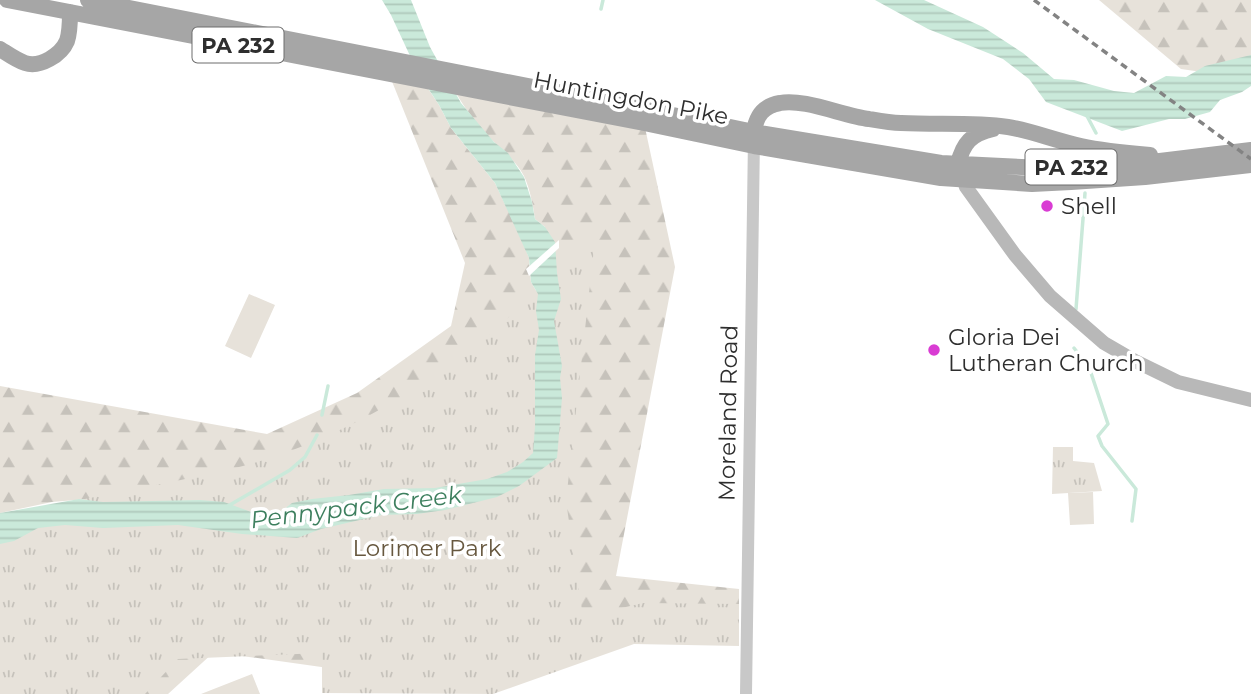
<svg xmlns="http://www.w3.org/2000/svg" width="1251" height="694" font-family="Montserrat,sans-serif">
<defs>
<pattern id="forest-firs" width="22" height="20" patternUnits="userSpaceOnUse" patternTransform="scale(1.75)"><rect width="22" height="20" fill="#e7e2da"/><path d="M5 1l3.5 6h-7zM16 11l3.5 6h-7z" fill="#c6c2bb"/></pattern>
<pattern id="park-tufts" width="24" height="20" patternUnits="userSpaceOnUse" patternTransform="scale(1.75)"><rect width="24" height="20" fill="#e7e2da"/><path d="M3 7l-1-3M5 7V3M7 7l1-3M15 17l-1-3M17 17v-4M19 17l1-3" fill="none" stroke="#c6c2bb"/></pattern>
<pattern id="water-rules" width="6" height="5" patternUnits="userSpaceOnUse" patternTransform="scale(1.75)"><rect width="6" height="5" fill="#cae9da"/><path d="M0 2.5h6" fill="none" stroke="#aec8bb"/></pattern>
</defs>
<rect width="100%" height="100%" fill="#fff"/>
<!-- forest -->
<path fill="url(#forest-firs)" d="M1099 0H1251V79L1181 69Z
M389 74 423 81 439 105 451 128 495 183 522 240 529 258 531 282 538 294 523 462 52 502 0 513V386L267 434 357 393 451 326 465 263Z
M452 86 644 123 675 267 616 576 739 589V639L626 637 442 684 214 652 168 694H0V544L519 486 545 227 535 219C533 205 530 189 524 176 516 161 503 151 491 139 476 123 462 105 452 86Z"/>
<!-- park -->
<path fill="url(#park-tufts)" d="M596 230 566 501 583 617 643 603 739 604V646L634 644 493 694 322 693V653L178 659 145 694H0V518C52 505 104 495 156 485 189 478 222 472 254 463 344 436 427 388 498 327 532 297 563 262 596 230Z
M1053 447H1073V461L1094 463 1102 491 1052 494Z"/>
<!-- garden -->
<path fill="#e7e2da" d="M249 294 275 305 251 358 225 346Z
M1093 492 1094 524 1070 525 1068 493Z
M252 674 260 694H201Z"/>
<!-- water -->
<path fill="url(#water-rules)" d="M382 0H411L430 47 461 103 494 142 508 153 524 177 532 202 535 219 545 227 555 242 557 273 561 299 554 321 562 366 560 378 562 398 557 458 519 486 497 497 445 510 417 514 381 515 321 529 297 538 242 534 178 525 103 528 65 525 38 528 14 541 0 544V513L79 499 103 502 200 500 224 502 262 516 279 513 292 503 312 499 349 495 384 489 435 488 487 479 507 472 523 462 533 453 535 426V355L539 330 536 311 538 294 531 282 529 258 495 183 451 128 439 105 418 73 391 15Z
M875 0H924L983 27 1000 38 1023 53 1054 79 1074 80 1114 91 1134 93 1166 76 1186 77 1205 66 1251 55V86L1242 92 1220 100 1210 112 1185 119H1169L1122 131 1046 102 1029 79 1003 59 928 29Z"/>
<!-- pier -->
<path fill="#fff" d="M559 240V248L529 276 526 269Z"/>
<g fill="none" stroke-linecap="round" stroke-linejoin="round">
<!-- stream -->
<path stroke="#cae9da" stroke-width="3.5" d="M601 9 603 0
M1087 116 1096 133
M1076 309 1085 193
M1074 348 1089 367 1108 424 1098 436 1102 446 1136 489 1132 521
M322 415 328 386
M228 506 290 470 305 457 317 435"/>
<!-- tertiary -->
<path stroke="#c8c8c8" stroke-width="12" d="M746 694 754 138"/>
<!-- secondary -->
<path stroke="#b8b8b8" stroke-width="14" d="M961 172 966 187 1015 255 1050 296 1104 343 1135 361 1178 382 1251 400"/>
<!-- primary -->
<path stroke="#a6a6a6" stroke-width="16" d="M7 0 644 123 754 146 941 178 1032 184 1071 182 1145 177 1251 165
M88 0 630 106 754 132 941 163 1044 168 1110 167 1251 150
M0 49C8 54 16 60 25 63 40 68 61 55 67 41 70 32 70 22 70 12
M754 132C756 116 763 106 780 103 803 98 844 116 869 119 880 121 890 123 901 123 937 125 973 122 1008 127 1033 131 1056 141 1081 146 1104 151 1127 153 1150 155
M958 164C963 143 971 134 993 129"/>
<!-- rail -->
<path stroke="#838383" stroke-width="3.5" stroke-dasharray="7 5" stroke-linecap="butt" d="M1034 0 1251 159"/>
</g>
<!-- markers -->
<g fill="#d93cd3" stroke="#fff" stroke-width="2.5">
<circle cx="1047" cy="206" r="7"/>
<circle cx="934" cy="350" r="7"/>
</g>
<g text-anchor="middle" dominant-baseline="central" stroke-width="7" stroke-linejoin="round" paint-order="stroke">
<!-- shield labels -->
<g fill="#fff" stroke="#6d6d6d" stroke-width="2">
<rect x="192.5" y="27.5" width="91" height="35" rx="5"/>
<rect x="1025.5" y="149.5" width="91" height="35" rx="5"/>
</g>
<g font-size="21" font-weight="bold" fill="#2e2e2e">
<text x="238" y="45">PA 232</text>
<text x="1071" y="167">PA 232</text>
</g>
<!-- street labels -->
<g font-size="23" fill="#2e2e2e" stroke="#fff">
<text transform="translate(631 98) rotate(11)">Huntingdon Pike</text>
<text transform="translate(728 413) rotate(-89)">Moreland Road</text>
</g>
<!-- poi labels -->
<g font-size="23" fill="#2e2e2e" stroke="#fff" text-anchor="start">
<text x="1061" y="206">Shell</text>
<text x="948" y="337">Gloria Dei<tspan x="948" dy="26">Lutheran Church</tspan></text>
</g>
<!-- park labels -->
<g font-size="23" fill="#67583f" stroke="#fff">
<text x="427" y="548">Lorimer Park</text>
</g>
<!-- water labels -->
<g font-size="24" font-style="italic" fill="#3d7f5e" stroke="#fff">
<text transform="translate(356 507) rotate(-7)">Pennypack Creek</text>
</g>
</g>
</svg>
